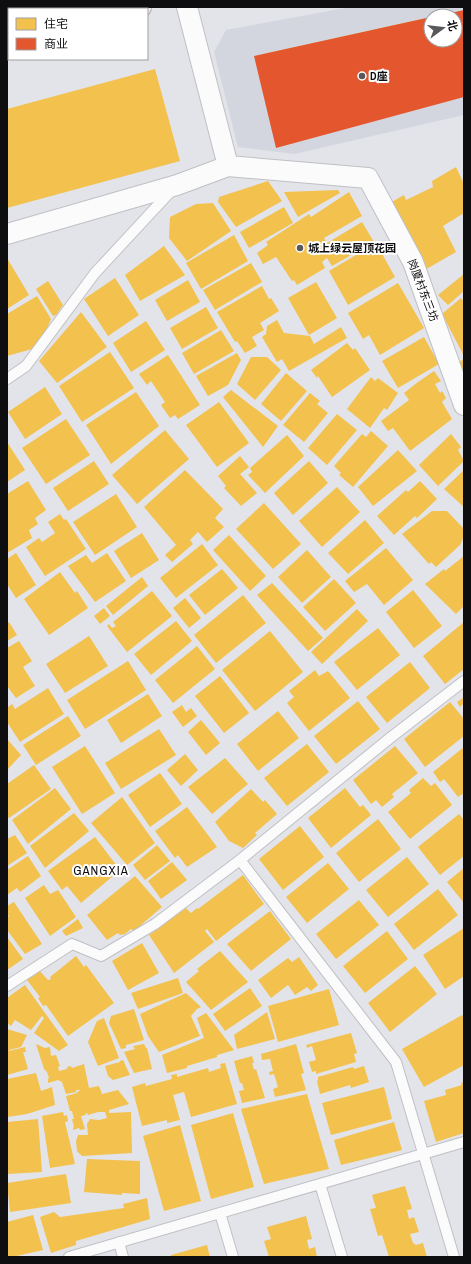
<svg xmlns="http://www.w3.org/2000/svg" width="471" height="1264" font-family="'Archivo Narrow','Noto Sans SC',sans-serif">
<rect width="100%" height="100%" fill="#e3e4e9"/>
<!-- built -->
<path fill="#d3d6df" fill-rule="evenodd" d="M351 7H464V115L294 154 238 147 214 52 226 30ZM431 16H455V40H431Z"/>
<!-- homes -->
<path fill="#f2c14e" d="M431 17V40H448L461 97 282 137 264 54Z
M155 69 180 161 7 208V109Z
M456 167 464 184V213L443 226 456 252 423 271 390 203 404 195 406 200 433 187 432 181Z
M268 181 282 201 236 227 218 202 219 197Z
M338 190 340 193 298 217 284 192Z
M349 192 362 216 324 238 327 243 362 222 374 242 332 266 327 258 322 262 325 268 297 285 294 280 292 281 276 257 263 264 257 253 268 245 266 242 309 214 311 217Z
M213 203 231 231 187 261 169 238 170 217 196 204Z
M284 207 293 223 249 248 240 232Z
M234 235 248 261 201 289 186 263Z
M376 243 395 277 348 305 329 271Z
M164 246 185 275 140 301 125 275Z
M7 258 29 295 7 309Z
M251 263 262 282 215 310 203 290Z
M464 274V291L448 305 438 295Z
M115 278 139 315 108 336 84 299Z
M188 280 200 302 167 321 155 300Z
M48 281 63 305 56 315 53 316 36 289Z
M316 282 337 318 309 335 288 298Z
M398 283 424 328 380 355 369 335 363 339 348 313Z
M262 286 269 299 271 298 279 311 260 323 264 330 252 337 257 346 245 353 237 341 235 342 217 312Z
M37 296 51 319 39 347 7 356V314Z
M461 298 464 302V356L442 314Z
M206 307 218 328 182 349 170 328Z
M81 312 107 347 57 383 39 361Z
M277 320 284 333 310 336 314 344 341 327 347 338 289 371 282 359 277 362 262 337 266 334 267 326Z
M146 321 165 350 131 372 113 343Z
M221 330 234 351 194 374 182 353Z
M424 337 439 364 398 388 382 361Z
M347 343 353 350 355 348 370 370 332 397 318 376 317 378 311 370Z
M110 352 134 388 82 422 59 386Z
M237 353 241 360 228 385 208 396 196 376Z
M168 355 200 405 178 419 175 415 170 418 161 405 165 402 151 381 147 385 139 374Z
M251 357H267L281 370 255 400 237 384Z
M464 359V386L454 365Z
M434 371 441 381 435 384 440 393 442 391 446 398 442 402 452 419 410 451 393 428 388 431 381 421 409 400 404 393 418 382Z
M286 373 307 391 281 421 261 404Z
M371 377 375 381 378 378 398 393 387 410 384 408 370 428 347 409Z
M45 387 62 414 25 439 8 412Z
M231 390 278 426 263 447 223 397Z
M136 392 159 426 111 464 86 425Z
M310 393 320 401 317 404 328 413 304 442 283 425Z
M219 402 249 443 217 467 186 425Z
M337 414 357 430 327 465 308 448Z
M66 419 90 455 46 484 22 448Z
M165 430 189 459 137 504 112 475Z
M371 431 388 446 353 487 339 475 341 473 334 466 362 434 366 437Z
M451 434 461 447 458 450 464 461 438 486 419 465Z
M287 435 304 456 265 493 248 475 252 472 250 468Z
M7 442 25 470 7 482Z
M398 450 417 471 373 506 358 487Z
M240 456 249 467 240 474 257 493 241 506 224 488 226 486 218 476Z
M94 461 109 484 68 511 53 488Z
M309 461 328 483 293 515 274 493Z
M185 470 223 509 215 518 224 527 207 542 198 532 190 540 193 544 172 562 165 555 176 545 144 507Z
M464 470V507L444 489Z
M28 481 46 510 35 518 38 524 29 530 32 538 7 553V494Z
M420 481 437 499 417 518 415 516 394 535 377 516 406 490 408 492Z
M337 487 360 512 322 547 299 521Z
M116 494 137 527 95 555 73 522Z
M264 503 301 544 273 569 236 529Z
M432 511H447L464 529V536L460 545 436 567 431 562 429 564 402 534Z
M60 514 64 520 66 519 86 549 45 576 26 547 39 538 42 542 55 533 48 522Z
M365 520 384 543 348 574 328 553Z
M142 533 159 560 131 578 114 551Z
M229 535 266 576 250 591 213 550Z
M202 544 218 565 176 598 160 578Z
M386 548 413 580 384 605 367 584 354 592 345 581Z
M307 550 331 577 302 603 278 577Z
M16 553 36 585 16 598 7 584V559Z
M107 553 126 581 95 602 68 566 86 555 92 563Z
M464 556V606L456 614 425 584 444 569 445 571Z
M222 569 238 588 205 615 189 595Z
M60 572 75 593 77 591 88 608 49 635 24 599Z
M142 577 148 586 113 615 106 606Z
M334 579 356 603 325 631 303 607Z
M272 583 323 638 308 651 257 595Z
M413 590 442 626 414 648 386 612Z
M152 591 172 616 127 652 107 626 109 624 112 628 116 626 113 622Z
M243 595 266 623 216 663 194 635Z
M185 598 201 618 189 628 173 608Z
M104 608 110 616 100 624 94 616Z
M357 609 368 621 322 664 311 652Z
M176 621 192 641 151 675 134 654Z
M9 622 17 635 7 641V624Z
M464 622V669L445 684 423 656Z
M378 628 400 655 357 690 334 662Z
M270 631 303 672 255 711 222 670Z
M89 636 108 666 65 693 46 664Z
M19 641 32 661 23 667 35 686 16 698 7 686V648Z
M197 646 215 669 173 703 155 680Z
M128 661 146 690 85 729 67 700Z
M410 662 430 688 387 723 366 697Z
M315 670 319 676 328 671 350 698 309 731 287 703 294 697 289 691Z
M220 676 249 713 224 733 195 696Z
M48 688 64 714 20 742 7 722V708L12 704 15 709Z
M148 694 162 716 121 743 107 720Z
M464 697V706L463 704 460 707 457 702Z
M358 701 380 729 336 764 314 736Z
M450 702 464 719V736L425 767 404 739Z
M182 705 186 712 191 708 197 716 183 727 172 712Z
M278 711 299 738 258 771 237 744Z
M68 716 81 736 36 765 23 745Z
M201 720 220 743 206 755 188 732Z
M159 729 176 755 121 789 105 763Z
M7 739 21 755 7 770Z
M307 744 329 772 287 806 264 778Z
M85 746 115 793 82 814 52 767Z
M395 746 418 773 392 794 394 797 382 807 376 800 371 804 353 780Z
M464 747V793L458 797 444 779 440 782 433 772Z
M185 754 198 770 181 786 167 770Z
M225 758 248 784 212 814 188 787Z
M34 765 51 789 9 818 7 816V784Z
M160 773 182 804 150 827 128 795Z
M423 778 431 786 435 783 452 805 410 839 388 812 411 793 409 790Z
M55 788 71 809 28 844 12 820Z
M345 788 360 807 363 805 371 815 331 848 308 818Z
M251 789 263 802 265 800 277 814 255 833 257 835 243 848 229 841 215 822Z
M122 797 155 843 127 865 91 823Z
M187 807 217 847 187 867 178 855 175 858 155 831Z
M74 813 89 831 45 868 30 846Z
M459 814 464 820V856L440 875 418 847Z
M378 819 401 849 359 882 336 853Z
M300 826 324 857 283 890 259 859Z
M15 835 27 853 7 866V839Z
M95 837 120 870 81 903 67 886 62 890 48 871Z
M157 845 170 861 145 880 133 865Z
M28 856 41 876 20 892 17 888 7 895V870Z
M407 857 429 884 388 917 366 890Z
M172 862 187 880 161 899 148 881Z
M328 863 349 889 307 923 286 897Z
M464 868V903L447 882Z
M243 875 264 904 216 941 207 929 205 931 214 942 174 973 149 935 186 908 191 913 197 908 198 909Z
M135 876 162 907 134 931 131 929 125 934 120 935 118 933 107 940 87 915Z
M44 885 50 894 58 890 76 917 50 936 25 898Z
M438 889 458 915 414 950 394 924Z
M359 900 379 925 336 959 316 934Z
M14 902 42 944 25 954 7 930V919L9 916 7 914V906Z
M270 911 291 939 251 971 227 944Z
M78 919 83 928 66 936 62 931Z
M464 928V976L445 989 423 955Z
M387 931 408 959 365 993 343 966Z
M7 937 23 959 7 970Z
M142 943 159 973 128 990 112 961Z
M220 951 248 982 211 1010 186 982 199 971 197 969Z
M76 956 84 967 86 965 114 1003 68 1036 46 1005 43 1006 38 998 40 997 27 980 39 970 48 980 51 979 50 977Z
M299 957 318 985 311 991 307 987 295 995 288 985 271 998 258 980 288 958 292 962Z
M415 966 437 994 390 1032 368 1003Z
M178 978 183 993 138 1009 131 993Z
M25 985 68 1045 59 1051 34 1033 44 1018 42 1016 31 1030 15 1020 11 1026 7 1023V998Z
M250 988 262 1006 225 1031 213 1014Z
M329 989 339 1025 278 1042 268 1006Z
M186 993 201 1007 197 1009 191 1016 200 1036 159 1052 148 1036 140 1014Z
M134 1009 144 1040 126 1045V1048L121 1049 109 1023 111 1016Z
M267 1012 275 1039 237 1049 234 1035Z
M206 1013 234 1050 217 1055V1057L187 1066V1068L167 1073 162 1055 204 1038 197 1018Z
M462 1015 464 1018V1065L424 1087 402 1049Z
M104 1018 119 1058 98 1066 88 1042 97 1021Z
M7 1029 27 1035 21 1047 9 1050V1051L25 1047 26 1052H23L28 1069 7 1075Z
M351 1033 357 1053 354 1054 356 1062 316 1074V1071L312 1072 309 1062 316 1060 312 1046 307 1048 306 1045Z
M36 1044 45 1048 50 1047 51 1056 56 1055 60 1066 58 1067 59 1071 67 1069V1067L71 1066 72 1068 84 1064 89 1088 99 1086 102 1094 118 1090 129 1104 109 1110V1113L131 1112 132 1153 82 1156 77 1151 76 1141 78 1135H88L87 1124 90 1119 99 1120 107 1118 105 1112H98L88 1115 87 1113 85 1114 86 1115 81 1116 85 1129 80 1130 79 1128 73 1130V1128L74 1127 72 1119H74L72 1111H70L66 1096 77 1093V1092L81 1090H76V1092L66 1094 62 1082 58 1080 48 1083V1079L49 1078 47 1072 44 1069Z
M144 1044 146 1048H147L152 1069 134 1073 124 1052 135 1049 133 1046Z
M296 1044 304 1073 301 1074 306 1090 275 1097 273 1089 278 1087 274 1074 270 1075 269 1072 273 1071 270 1059 262 1060 261 1054Z
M252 1056 254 1063H252L254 1070 256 1069 265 1098 242 1103 239 1091 244 1090 242 1083H240L234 1061Z
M123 1060 130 1075 113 1080 108 1076 105 1066 120 1062V1061Z
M225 1063 237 1104 191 1117 184 1092 173 1095 180 1120 167 1123V1120L142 1126 132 1087 145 1083 146 1086 172 1079 171 1075 177 1074V1077L208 1068 209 1072 221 1068 220 1064Z
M364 1066 369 1082 351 1088 350 1085 320 1094 317 1081 318 1080V1077L353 1067 354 1069Z
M36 1073 41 1091 52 1087 55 1105 27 1114 7 1117V1079Z
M464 1082V1133L436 1142 424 1101 446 1095 445 1090 462 1085 461 1083Z
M384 1087 392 1119 331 1135 322 1103Z
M307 1094 329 1169 264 1184 241 1109Z
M63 1112 64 1116 67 1115 68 1121 65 1122 75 1164 50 1168 42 1116Z
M233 1113 254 1187 211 1199 191 1125Z
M38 1119 42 1172 7 1174V1122Z
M394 1122 402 1150 341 1165 334 1140Z
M180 1125 201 1201 164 1211 143 1136Z
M87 1159 140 1161V1194L122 1193V1195L84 1192Z
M66 1174 71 1203 10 1212 7 1183Z
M405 1186 412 1209 407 1210 409 1219 414 1217 419 1232 410 1234 413 1243 416 1245 423 1243 427 1257H389L382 1235 378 1236 370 1209 376 1208 372 1195Z
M147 1198 150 1219 76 1241V1245L51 1253 40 1217 54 1212 60 1217 124 1208 123 1204Z
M33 1215 43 1250 12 1257H7V1222Z
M306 1216 312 1239 307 1240 309 1249 315 1247 317 1257H269L264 1241 271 1239 267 1227Z
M207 1245 210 1257H171V1255Z"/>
<!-- shops -->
<path fill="#e4572e" d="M464 10V97L276 148 254 56 431 17V40H455V16H437Z"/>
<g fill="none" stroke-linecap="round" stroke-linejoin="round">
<!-- service casing -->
<g stroke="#bfc0c4" stroke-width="12">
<path id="service" d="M7 379 26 366 95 273 172 190
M240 860 396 1062 454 1257
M7 986 72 944 101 956 155 924 240 860 390 738 464 681
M320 1184 342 1257
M220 1213 233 1257
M119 1242 123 1257
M69 1257 464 1142"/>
</g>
<!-- minor casing -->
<g stroke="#bfc0c4" stroke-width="22">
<path id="minor" d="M187 7 228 166
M7 234 177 185 228 166 368 178 413 262 464 405"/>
</g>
<!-- primary casing -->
<g stroke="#b3aca8" stroke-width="24">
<path id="primary" d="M128 9 140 7
M7 27H9"/>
</g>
<!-- service -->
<use href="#service" stroke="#fbfbfc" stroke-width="10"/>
<!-- minor -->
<use href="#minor" stroke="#fbfbfc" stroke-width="20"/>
<!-- primary -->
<use href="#primary" stroke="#f1ecea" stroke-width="22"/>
</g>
<!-- markers -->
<g fill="#59595d" stroke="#fff" stroke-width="1.5">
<circle cx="362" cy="76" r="4"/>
<circle cx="300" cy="248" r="4"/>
</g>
<g text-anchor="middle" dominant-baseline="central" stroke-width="4" stroke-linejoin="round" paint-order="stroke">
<!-- poi labels -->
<g font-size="11" font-weight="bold" fill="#0e0e11" stroke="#fff" text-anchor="start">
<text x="370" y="76">D座</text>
<text x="308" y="248">城上绿云屋顶花园</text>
</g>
<!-- street labels -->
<g font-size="11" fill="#0e0e11" stroke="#fff">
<text transform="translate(423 290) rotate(69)">岗厦村东三坊</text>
</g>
<!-- quarter labels -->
<g font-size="13" letter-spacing="1" fill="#0e0e11" stroke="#fff">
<text x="101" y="870">GANGXIA</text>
</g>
</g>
<!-- border -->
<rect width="471" height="1264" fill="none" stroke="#0e0e11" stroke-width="16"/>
<!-- legend -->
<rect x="8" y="8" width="140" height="52" fill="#ffffff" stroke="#9f9fa0"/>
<rect x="16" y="18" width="20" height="12" fill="#f2c14e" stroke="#9f9fa0"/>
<text x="44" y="28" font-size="12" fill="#0e0e11">住宅</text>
<rect x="16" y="38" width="20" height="12" fill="#e4572e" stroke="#9f9fa0"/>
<text x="44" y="48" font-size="12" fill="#0e0e11">商业</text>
<!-- north arrow -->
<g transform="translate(443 28) rotate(75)"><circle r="19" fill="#ffffff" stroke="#9f9fa0"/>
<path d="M0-3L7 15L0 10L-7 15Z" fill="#59595d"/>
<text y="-6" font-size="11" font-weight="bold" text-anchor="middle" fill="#0e0e11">北</text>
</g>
</svg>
